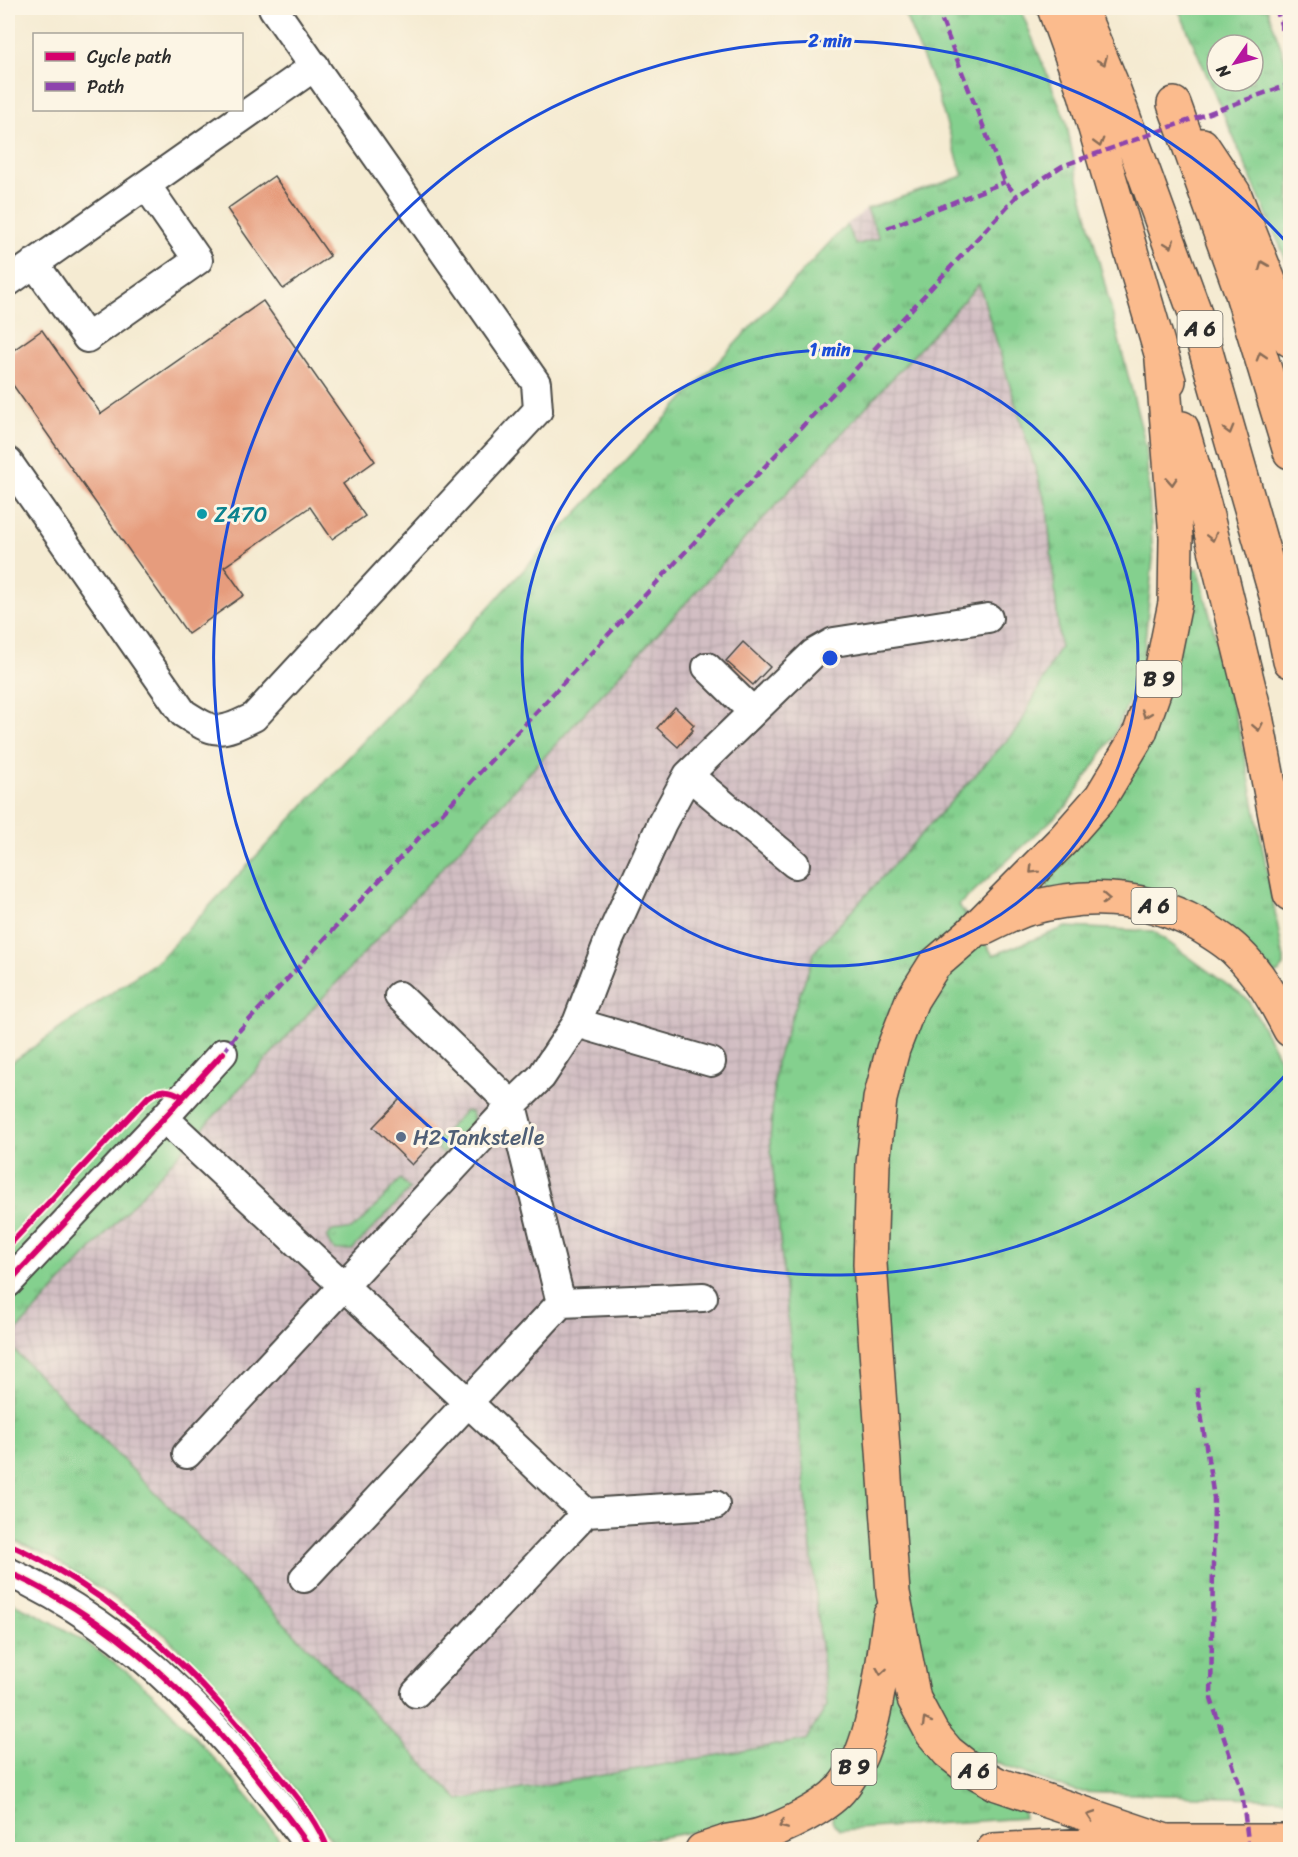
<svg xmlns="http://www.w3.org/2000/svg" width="1298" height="1857" font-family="Sriracha,sans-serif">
<defs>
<pattern id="industrial-grid" width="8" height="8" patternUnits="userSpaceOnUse" patternTransform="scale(1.5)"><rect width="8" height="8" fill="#d2bec3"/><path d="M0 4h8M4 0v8" fill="none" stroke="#b4a3a8"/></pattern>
<pattern id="grass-tufts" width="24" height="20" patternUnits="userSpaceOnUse" patternTransform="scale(1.5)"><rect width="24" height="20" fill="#84d08e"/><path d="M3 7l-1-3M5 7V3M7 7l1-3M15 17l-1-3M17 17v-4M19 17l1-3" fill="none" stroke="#6ca974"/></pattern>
</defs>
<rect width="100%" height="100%" fill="#fcf5e5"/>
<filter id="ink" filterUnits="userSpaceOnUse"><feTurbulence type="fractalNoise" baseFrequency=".0167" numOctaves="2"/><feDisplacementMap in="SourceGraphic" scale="12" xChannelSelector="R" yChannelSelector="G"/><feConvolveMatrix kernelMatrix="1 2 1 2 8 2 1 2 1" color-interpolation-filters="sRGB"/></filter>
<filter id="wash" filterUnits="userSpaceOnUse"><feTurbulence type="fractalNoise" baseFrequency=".008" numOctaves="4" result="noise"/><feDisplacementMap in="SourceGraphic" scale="24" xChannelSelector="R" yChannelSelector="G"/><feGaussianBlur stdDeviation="1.35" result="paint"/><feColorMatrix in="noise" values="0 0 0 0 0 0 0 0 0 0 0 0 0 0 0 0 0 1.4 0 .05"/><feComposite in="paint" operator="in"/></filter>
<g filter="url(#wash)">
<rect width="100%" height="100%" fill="#f5ebd2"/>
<!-- industrial -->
<path fill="url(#industrial-grid)" d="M867 209 879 238 856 246 846 225Z
M979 284 1047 507 1060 646 1019 727 815 951 770 1140 827 1706 806 1740 459 1800 8 1344V1340Z"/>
<!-- grass -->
<path fill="url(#grass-tufts)" stroke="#587e5c" stroke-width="1.5" fill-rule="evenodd" d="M902 8H1020L1066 121 1076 171 1146 446 1153 558 1142 672 1113 737 1067 806 959 905 993 955 1066 927 1153 931 1248 1000 1288 1074 1290 1095V1799L1077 1792 979 1757 1020 1806 1023 1811 1024 1818 840 1830 834 1824 832 1820 839 1774 796 1810 727 1826 594 1849H337L308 1806 216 1689 166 1636 126 1606 51 1557 8 1538V1344L459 1800 806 1740 827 1706 770 1140 776 1062 815 951 1019 727 1060 646 1047 507 979 284 8 1340V1065L160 959 846 225 856 245 879 238 867 209 963 176 935 87Z
M1178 8H1267L1290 73V269ZM1217 45H1253V81H1217Z
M1198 568 1243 746 1284 959V966L1278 973 1275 974 1251 951 1050 891 1044 880 1093 826 1189 572Z
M465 1111 471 1112 474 1118 473 1122 443 1154 433 1144Z
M400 1179 410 1189 352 1250H335L330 1245 327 1238C332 1224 345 1235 355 1227 369 1216 387 1193 400 1179Z
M8 1601C66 1625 122 1664 168 1708 183 1723 197 1740 211 1755 238 1784 266 1815 284 1849H8Z"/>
<g id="blocks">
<!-- building -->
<path fill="#e69c7d" d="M274 176 330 256 283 289 227 209Z
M263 301 375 461 343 484 365 516 332 539 310 507 224 567 244 595 188 634 8 378V354L42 330 101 414Z
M743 642 770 667 753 685 726 661Z
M675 707 694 725 691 728 693 730 678 747 657 728Z
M400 1099 439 1136 412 1165 373 1127Z"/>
</g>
</g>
<g filter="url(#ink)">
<use href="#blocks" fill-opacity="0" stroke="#494844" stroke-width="1.5"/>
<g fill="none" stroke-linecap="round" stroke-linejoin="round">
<!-- minor casing -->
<g stroke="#494844" stroke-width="32">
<path id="minor" d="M34 263 87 338 198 260 146 185
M8 282 315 66
M8 462 183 713C216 734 218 735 254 717L538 410 536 383 273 8
M753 712 813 654 834 642 988 618
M688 775 795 864
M577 1023 711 1062
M164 1118 586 1513 715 1505
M8 1283 164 1118 223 1053
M561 1303 703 1297
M187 1454 512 1105 399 996
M8 1572C140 1632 228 1734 312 1850
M304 1578 561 1303 512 1105 541 1077 577 1023 609 940 662 823 688 775 753 712 707 667
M416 1693 586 1513"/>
</g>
<!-- highway casing -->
<g stroke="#494844" stroke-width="36">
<path id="highway" d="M1054 8 1085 94 1169 381
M1080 8 1111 82 1194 310 1277 599 1290 661
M1174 104 1241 291 1290 452
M1202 145 1234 193 1278 303 1290 340
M1162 360 1176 537 1175 603 1161 672 1140 732 1101 797 1064 839 970 934 934 965 912 1000 893 1049 880 1099 873 1164 870 1264 893 1593 914 1699 932 1733 948 1752 967 1767 997 1784 1166 1841
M1182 428 1204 504 1256 716 1290 894
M985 928C999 921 1013 914 1027 909 1087 892 1145 895 1199 925 1212 933 1226 941 1236 951 1260 974 1275 1001 1290 1030
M702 1850C711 1847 720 1844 728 1841 739 1839 750 1838 760 1835 783 1828 824 1808 840 1790 876 1750 881 1668 890 1615
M993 1850 1166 1841H1290"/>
</g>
<!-- minor -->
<use href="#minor" stroke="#fff" stroke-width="28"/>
<!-- highway -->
<use href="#highway" stroke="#fbbb8d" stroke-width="33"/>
<!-- quiet -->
<path stroke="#8e44ad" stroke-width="4.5" stroke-dasharray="9 4.5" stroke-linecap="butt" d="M937 8 1005 182 1017 196
M1276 8 1290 54
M887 228 1005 182
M223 1053 237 1033 1017 196 1062 166 1290 84
M1197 1388 1214 1498 1211 1699 1242 1792 1248 1841"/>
<!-- cycleway casing -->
<g stroke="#fcf5e5" stroke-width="10">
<path id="cycleway" d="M8 1246 148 1097C161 1088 170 1089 183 1097
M8 1283 164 1118 223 1053
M8 1544C32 1554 54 1567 76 1581 156 1632 213 1692 272 1766 292 1792 317 1818 328 1850
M8 1572C140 1632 228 1734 312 1850"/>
</g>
<!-- cycleway -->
<use href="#cycleway" stroke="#d6006c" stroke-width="6"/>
</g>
<!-- one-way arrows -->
<defs><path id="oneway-chevron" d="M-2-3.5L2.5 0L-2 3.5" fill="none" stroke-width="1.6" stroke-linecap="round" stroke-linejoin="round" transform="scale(1.5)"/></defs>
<g stroke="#896c57">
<use href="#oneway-chevron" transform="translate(1103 61) rotate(67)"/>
<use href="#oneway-chevron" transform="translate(1099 143) rotate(74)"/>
<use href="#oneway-chevron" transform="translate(1170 244) rotate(70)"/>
<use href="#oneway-chevron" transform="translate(1263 265) rotate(-112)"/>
<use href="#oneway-chevron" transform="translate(1261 356) rotate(-107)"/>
<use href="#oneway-chevron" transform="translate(1229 430) rotate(74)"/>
<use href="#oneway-chevron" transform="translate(1172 481) rotate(86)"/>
<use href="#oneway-chevron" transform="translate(1212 537) rotate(76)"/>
<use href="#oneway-chevron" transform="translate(1146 714) rotate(110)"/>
<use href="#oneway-chevron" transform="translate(1258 727) rotate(79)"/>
<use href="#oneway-chevron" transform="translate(1033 870) rotate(135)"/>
<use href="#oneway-chevron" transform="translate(1106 899) rotate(3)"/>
<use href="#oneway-chevron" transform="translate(881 1671) rotate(99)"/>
<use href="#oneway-chevron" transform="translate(926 1722) rotate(-119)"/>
<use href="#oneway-chevron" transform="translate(1091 1816) rotate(-161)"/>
<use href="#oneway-chevron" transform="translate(783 1825) rotate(157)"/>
</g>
</g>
<!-- distance rings -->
<g fill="none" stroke="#1d4ed8" stroke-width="3">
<circle cx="830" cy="658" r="308"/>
<path d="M1289 1071A617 617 0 1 1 1289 245"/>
</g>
<!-- markers -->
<circle fill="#0f9aa8" stroke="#fcf5e5" stroke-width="2" cx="202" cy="514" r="6"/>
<circle fill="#5c6f8a" stroke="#fcf5e5" stroke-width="2" cx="401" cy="1137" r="6"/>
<g text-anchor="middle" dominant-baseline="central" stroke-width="6" stroke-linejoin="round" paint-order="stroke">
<!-- shield labels -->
<g fill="#fcf5e5" stroke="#6a6863" stroke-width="1.5">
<rect x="1177.5" y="311" width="45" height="36" rx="4.5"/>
<rect x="1136.5" y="661" width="45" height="36" rx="4.5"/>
<rect x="1131.5" y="888" width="45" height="36" rx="4.5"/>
<rect x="831.5" y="1749" width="45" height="36" rx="4.5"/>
<rect x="951.5" y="1753" width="45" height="36" rx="4.5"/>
</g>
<g font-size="21" font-weight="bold" fill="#2b2b2b">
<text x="1200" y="329">A 6</text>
<text x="1159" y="679">B 9</text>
<text x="1154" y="906">A 6</text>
<text x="854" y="1767">B 9</text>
<text x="974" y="1771">A 6</text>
</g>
<!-- culture labels -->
<g font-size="22" fill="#0d838f" stroke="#fcf5e5" text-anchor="start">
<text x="214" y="514">Z470</text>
</g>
<!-- service labels -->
<g font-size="22" fill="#4e5e75" stroke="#fcf5e5" text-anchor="start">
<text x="413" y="1137">H2 Tankstelle</text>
</g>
</g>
<circle cx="830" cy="658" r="9" fill="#1d4ed8" stroke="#fcf5e5" stroke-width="3"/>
<g font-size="18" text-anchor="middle" font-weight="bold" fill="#1d4ed8" stroke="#fcf5e5" stroke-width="6" stroke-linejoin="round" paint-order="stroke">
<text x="830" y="47">2 min</text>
<text x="830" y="356">1 min</text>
</g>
<!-- margin -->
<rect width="1298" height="1857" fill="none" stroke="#fcf5e5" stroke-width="30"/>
<!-- legend -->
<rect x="33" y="33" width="210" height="78" fill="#fcf5e5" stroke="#a8a49b" stroke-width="1.5"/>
<rect x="45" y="52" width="30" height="9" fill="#d6006c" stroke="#a8a49b" stroke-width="1.5"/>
<text x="87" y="63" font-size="18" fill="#2b2b2b">Cycle path</text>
<rect x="45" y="82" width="30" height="9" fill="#8e44ad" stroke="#a8a49b" stroke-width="1.5"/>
<text x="87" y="93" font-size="18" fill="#2b2b2b">Path</text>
<!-- north arrow -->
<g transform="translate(1235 63) rotate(235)"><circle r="28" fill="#fcf5e5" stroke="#a8a49b" stroke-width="1.5"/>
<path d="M0-4.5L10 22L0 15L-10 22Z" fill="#b5179e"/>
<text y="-9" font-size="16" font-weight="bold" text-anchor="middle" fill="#2b2b2b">N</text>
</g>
</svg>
